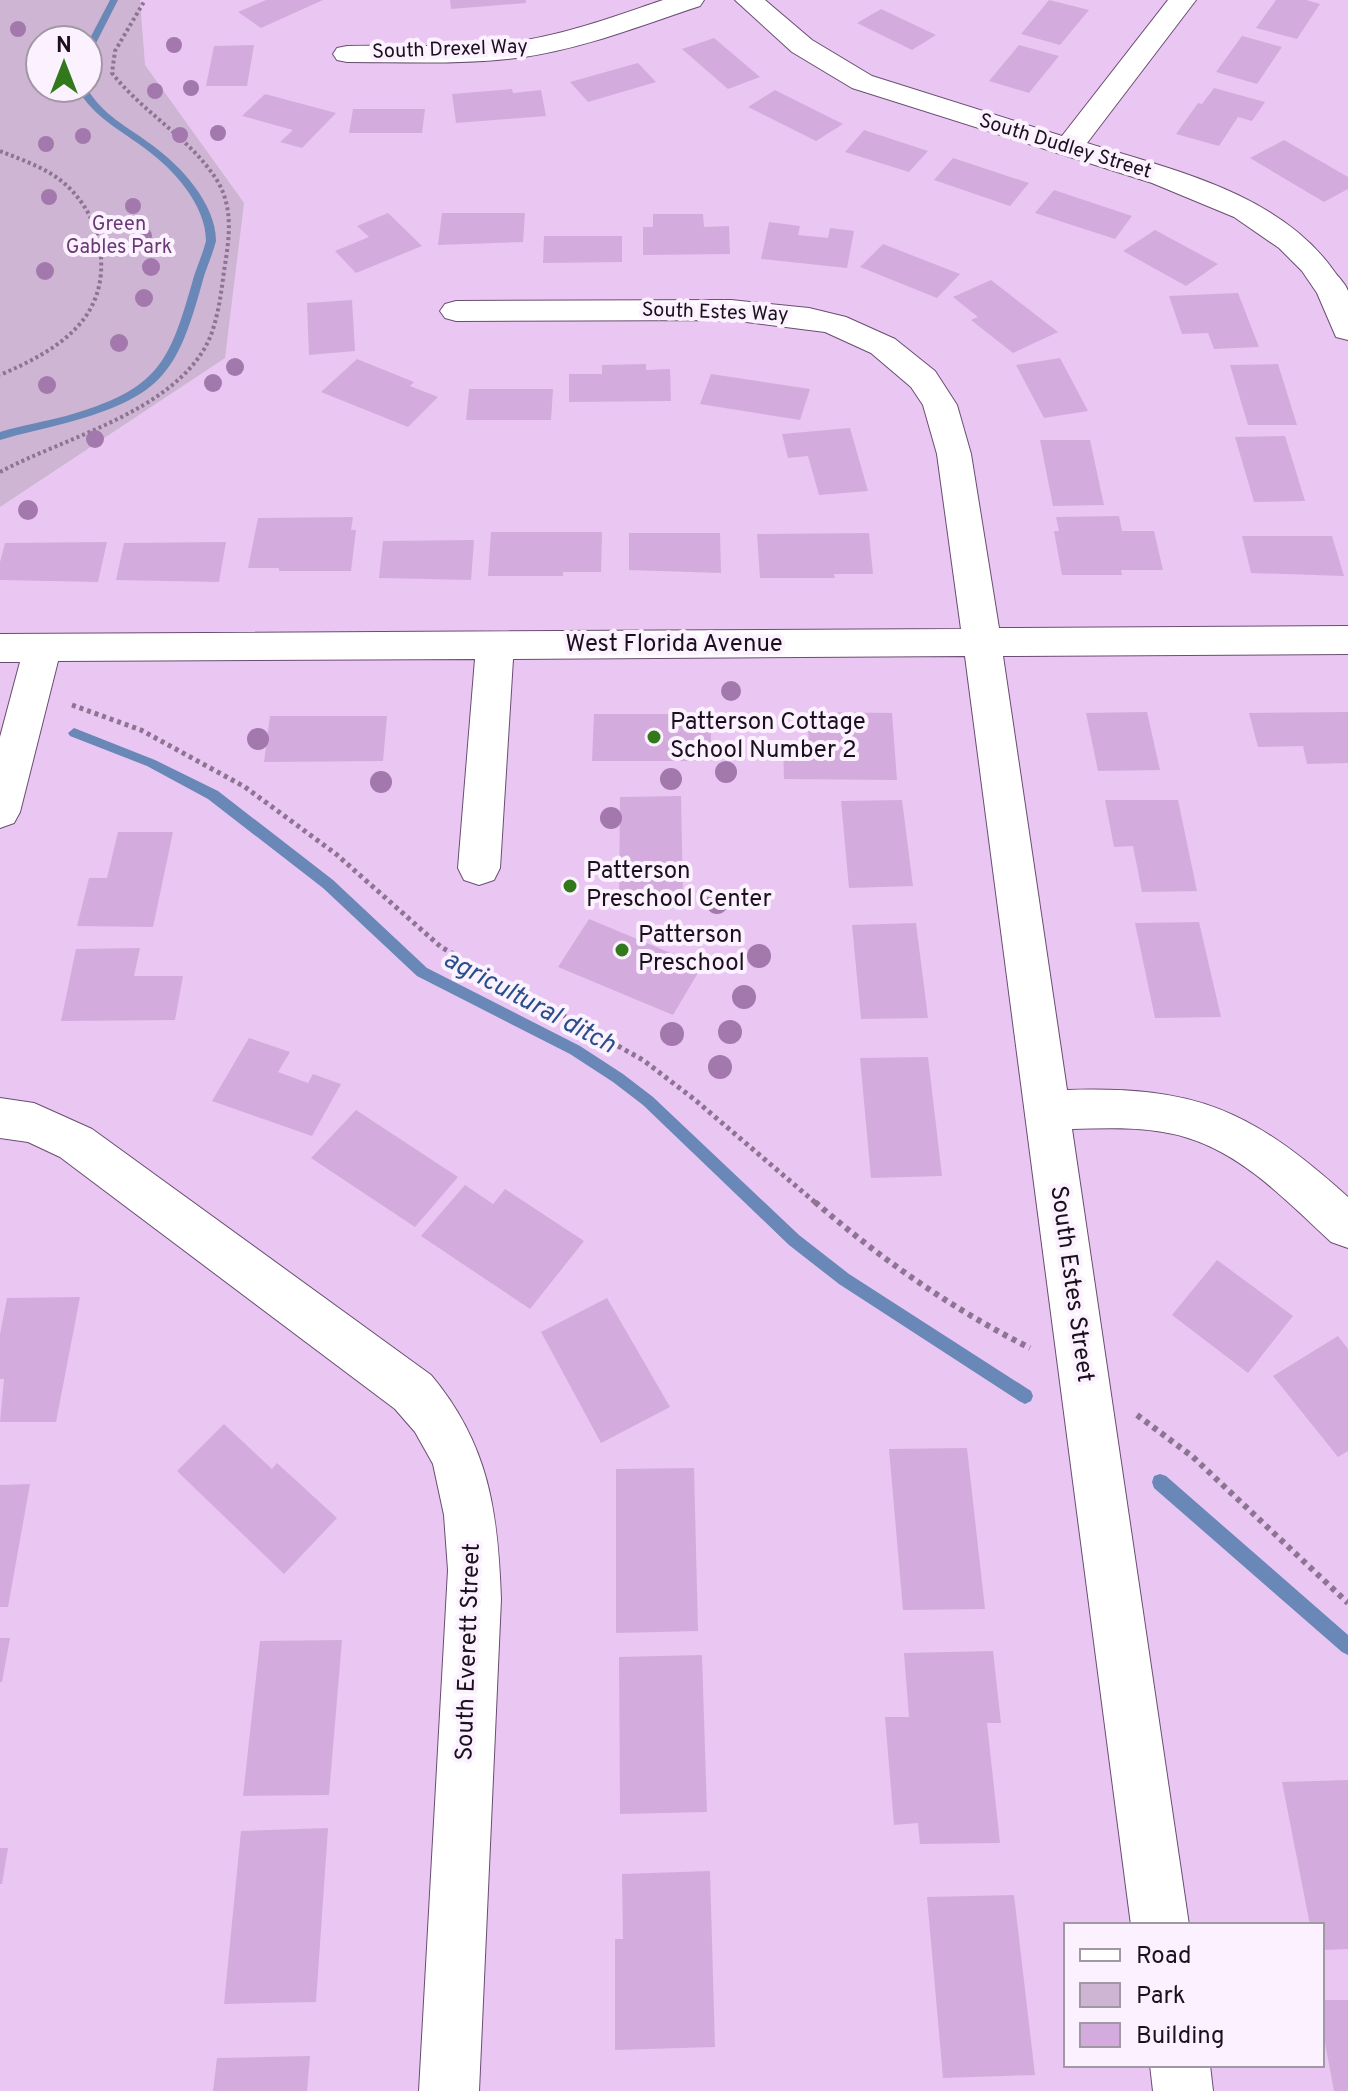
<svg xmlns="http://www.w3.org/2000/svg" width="1348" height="2091" font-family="Overpass,sans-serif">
<rect width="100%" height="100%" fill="#e9c7f2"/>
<!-- green -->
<path fill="#cdb5d3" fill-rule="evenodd" d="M0 0H140L145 65 244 203 225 358 0 507ZM40 40H88V88H40Z"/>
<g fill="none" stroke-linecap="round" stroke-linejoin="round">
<!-- stream -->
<path fill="#6987b7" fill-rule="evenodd" d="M110 0H118L92 51 88 54V42Z
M77 88H87C102 115 128 127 152 145 181 166 216 204 216 241 213 253 208 264 204 276 178 371 165 396 66 423 44 429 22 433 0 440V432C22 425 44 422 66 416 159 389 169 365 194 276 198 264 203 253 206 241 206 205 174 170 147 150 121 130 94 118 77 88Z
M74 728 155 760 218 791 333 880 427 968 580 1046 623 1074 653 1097 799 1235 849 1274 1031 1391 1033 1396 1031 1401 1025 1404 1019 1401 839 1284 789 1245 643 1105 613 1082 570 1054 417 976 323 888 208 799 147 766 70 736 68 733Z
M1160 1474 1166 1476 1348 1635V1655L1342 1652 1154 1488 1152 1482 1154 1476Z"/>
</g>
<!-- building -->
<path fill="#d3acdd" d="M266 0H323L261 28 238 12Z
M450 0H526V3L451 9Z
M1049 0 1089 10 1060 45 1021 34Z
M1276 0H1306L1320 4 1297 39 1256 28Z
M881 9 936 35 912 50 857 23Z
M1242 36 1282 47 1257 84 1216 72Z
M714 38 760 77 728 89 682 49Z
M254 45 247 86H206L214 46Z
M1019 45 1059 56 1029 93 989 81Z
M638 63 656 82 588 102 570 82Z
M1214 88 1265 102 1252 121 1238 117 1219 146 1176 134 1198 103 1202 104Z
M512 89 513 93 541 90 546 116 456 123 452 94Z
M775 90 843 124 816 141 748 107Z
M265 94 336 113 302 148 280 142 293 130 242 116Z
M353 109H425L422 133H349Z
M864 130 928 151 909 172 845 152Z
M1284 140 1348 177V189L1324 202 1250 158Z
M953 158 1029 183 1010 206 934 180Z
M1054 190 1132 216 1115 239 1035 213Z
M388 213 422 246 356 273 335 251 369 237 357 226Z
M442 213H525L523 242 438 245Z
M653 214H703L704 227 729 226 730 254 643 255V227H653Z
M769 222 800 226 798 235 828 238 830 228 854 231 847 268 761 259Z
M1155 230 1218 264 1186 286 1123 251Z
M544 236H622V262L543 263Z
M883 244 960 274 937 298 860 267Z
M991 280 1058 332 1013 353 971 320 978 317 953 297Z
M1238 293 1259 347 1214 349 1208 333 1182 334 1169 296Z
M352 300 355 351 309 355 307 303Z
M1060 358 1088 411 1044 418 1016 365Z
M357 359 414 382 410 386 438 397 408 427 321 392Z
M646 364V370L670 369 671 401 569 402V374H602V365Z
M1278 364 1297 425H1248L1230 365Z
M711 374 810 389 800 420 700 404Z
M469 389H553L551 420H466Z
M850 428 868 491 819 495 808 456 788 458 782 434Z
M1285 436 1305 501 1254 502 1235 437Z
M1040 440H1090L1104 505 1053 506Z
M1119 516 1122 531H1154L1163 570H1121L1122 575H1062L1054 531H1059L1056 517Z
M353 517 351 530H356L351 571H279V568H248L258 518Z
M491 532H602L601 572H563V576H488Z
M629 533H720L721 573 629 570Z
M869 533 873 574H834L835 578H760L757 534Z
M1242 536H1332L1344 576 1251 573Z
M474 540 471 580 379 578 383 541Z
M107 542 98 582 0 580V562L5 543Z
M226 542 219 582 116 580 124 543Z
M807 712 892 713 897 780 784 779 783 742H809Z
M1147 712 1160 770 1098 771 1086 713Z
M1348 712V763L1307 764 1303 746 1258 747 1249 713Z
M594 714H711V761H592Z
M270 716H387L383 761 264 762Z
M681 796 683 897H619L620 797Z
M902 800 913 886 849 888 841 801Z
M1105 800H1178L1197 891 1142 892 1133 846 1114 847Z
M118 832H173L153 927 77 926 89 878H107Z
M589 919 702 966 673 1015 558 967Z
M1199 922 1221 1017 1155 1018 1135 923Z
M916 923 928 1018 861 1019 852 925Z
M140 948 134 976H183L175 1020 61 1021 76 949Z
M249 1038 290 1052 278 1072 308 1083 313 1074 341 1084 312 1136 212 1101Z
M928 1057 942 1176 871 1178 860 1058Z
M356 1110 458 1177 415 1227 311 1158Z
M465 1185 493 1204 505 1189 584 1241 530 1309 421 1236Z
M1217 1260 1293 1316 1248 1373 1172 1315Z
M80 1297 56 1422H0L4 1379H0V1334L7 1298Z
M607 1298 670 1407 601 1443 541 1332Z
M1338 1336 1348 1349V1451L1338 1457 1273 1376Z
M224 1424 272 1469 277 1463 337 1518 284 1574 177 1471Z
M967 1448 985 1609 903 1610 889 1449Z
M694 1468 698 1631 616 1633V1469Z
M30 1484 8 1607H0V1485Z
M0 1638H10L2 1682H0Z
M342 1640 329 1795 243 1796 260 1641Z
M993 1651 1001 1723H987L1000 1843 920 1844 918 1823 894 1825 885 1717H909L904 1653Z
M702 1655 707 1812 620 1814 619 1657Z
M1348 1780V1949L1322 1950V1925H1310L1282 1782Z
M328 1828 316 2002 224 2004 241 1831Z
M0 1848H8L2 1884H0Z
M710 1871 715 2047 615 2050V1939H623L622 1874Z
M1014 1895 1035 2075 943 2078 927 1897Z
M1322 2000H1348V2091H1334L1322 2027Z
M310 2056 307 2091H213L217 2058Z"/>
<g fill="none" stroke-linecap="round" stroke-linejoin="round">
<!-- minor casing -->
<g stroke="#6a4d72" stroke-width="2">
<path id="minor" d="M663 0H704L700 6C642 25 585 48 524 57 466 65 406 62 347 62L337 60 333 54 337 48 347 46C407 45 467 49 526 40 573 32 618 15 663 0Z
M735 0H765L812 40 872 76 1062 136 1168 0H1196L1087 143C1173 170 1279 193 1334 271 1338 277 1346 284 1348 291 1348 305 1348 326 1348 340L1336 337 1317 293 1302 271 1279 248 1234 217 1152 183 852 88 792 52Z
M731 300 809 308 846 317 895 339 935 371 957 405 971 454 999 628 1348 626V654L1003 656 1067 1090C1197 1086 1251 1110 1348 1197V1248L1331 1242C1290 1204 1244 1155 1188 1138 1151 1126 1111 1128 1072 1129L1189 1925H1131L965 656 513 659 500 868 494 880 479 885 464 880 458 868 475 659 58 661 20 812 14 823 0 828V737L20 662H0V634L961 629 937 454 923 405 911 387 871 353 825 332 731 320 456 321 445 318 440 311 445 304 456 301Z
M0 1098 34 1103 92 1129 431 1375C489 1444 498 1512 501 1599L479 2091H419L448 1570 444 1515 433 1464 415 1432 395 1409 60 1157 28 1142 0 1138Z
M1150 2065H1210L1213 2091H1153Z"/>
</g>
<!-- path-far2 -->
<path stroke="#8c7492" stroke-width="4" stroke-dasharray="3 3" stroke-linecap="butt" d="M0 151C22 160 47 168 65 184 84 201 96 223 100 248 110 319 58 350 0 375
M0 472C65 437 173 412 208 342 218 320 221 294 224 271 229 240 234 210 218 182 192 139 143 113 112 73L115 51 145 0"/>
<!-- path-far1 -->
<path stroke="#8c7492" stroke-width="5" stroke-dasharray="4 4" stroke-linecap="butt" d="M72 705 141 730 245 787 336 854 441 947 643 1060 694 1099 817 1204"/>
<!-- path -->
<path stroke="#8c7492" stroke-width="6" stroke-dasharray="5 5" stroke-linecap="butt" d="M815 1202C881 1259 952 1309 1030 1348
M1137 1415 1193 1457 1348 1603"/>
<!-- minor -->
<use href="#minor" fill="#fff" fill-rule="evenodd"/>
</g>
<!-- trees -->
<g fill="#a378ad">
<circle cx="18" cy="29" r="8"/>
<circle cx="174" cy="45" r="8"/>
<circle cx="191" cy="88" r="8"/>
<circle cx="155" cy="91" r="8"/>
<circle cx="218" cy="133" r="8"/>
<circle cx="180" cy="135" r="8"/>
<circle cx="83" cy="136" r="8"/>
<circle cx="46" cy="144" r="8"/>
<circle cx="49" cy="197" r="8"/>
<circle cx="133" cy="206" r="8"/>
<circle cx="144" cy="236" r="8"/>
<circle cx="151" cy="267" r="9"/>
<circle cx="45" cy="271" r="9"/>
<circle cx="144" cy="298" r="9"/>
<circle cx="119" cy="343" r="9"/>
<circle cx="235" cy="367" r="9"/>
<circle cx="213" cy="383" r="9"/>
<circle cx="47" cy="385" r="9"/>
<circle cx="95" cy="439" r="9"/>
<circle cx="28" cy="510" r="10"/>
<circle cx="731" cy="691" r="10"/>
<circle cx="258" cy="739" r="11"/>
<circle cx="726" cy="772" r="11"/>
<circle cx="671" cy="779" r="11"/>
<circle cx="381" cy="782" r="11"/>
<circle cx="611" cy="818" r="11"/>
<circle cx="717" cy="903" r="11"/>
<circle cx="759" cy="956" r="12"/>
<circle cx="744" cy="997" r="12"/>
<circle cx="730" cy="1032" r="12"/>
<circle cx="672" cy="1034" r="12"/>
<circle cx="720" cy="1067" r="12"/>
</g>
<!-- markers -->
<g fill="#32791c" stroke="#fcf2ff" stroke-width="3">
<circle cx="654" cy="737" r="8"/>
<circle cx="570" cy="886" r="8"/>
<circle cx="622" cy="950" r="8"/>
</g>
<g text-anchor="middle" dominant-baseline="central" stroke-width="8" stroke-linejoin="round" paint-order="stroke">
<!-- far-street labels -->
<g font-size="20" fill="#1c101f" stroke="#fcf2ff">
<text transform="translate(450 50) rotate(-2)">South Drexel Way</text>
<text transform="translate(1065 147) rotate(17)">South Dudley Street</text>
<text transform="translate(715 313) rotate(2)">South Estes Way</text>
</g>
<!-- far-park labels -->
<g font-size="20" fill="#693875" stroke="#fcf2ff">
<text x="119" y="225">Green<tspan x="119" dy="23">Gables Park</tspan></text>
</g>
<!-- street labels -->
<g font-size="24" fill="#1c101f" stroke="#fcf2ff">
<text x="674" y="645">West Florida Avenue</text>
<text transform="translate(1071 1284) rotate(82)">South Estes Street</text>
<text transform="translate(469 1652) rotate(-88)">South Everett Street</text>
</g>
<!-- poi labels -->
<g font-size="24" fill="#1c101f" stroke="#fcf2ff" text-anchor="start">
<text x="670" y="723">Patterson Cottage<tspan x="670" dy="28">School Number 2</tspan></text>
<text x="586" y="872">Patterson<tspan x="586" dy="28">Preschool Center</tspan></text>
<text x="638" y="936">Patterson<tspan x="638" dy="28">Preschool</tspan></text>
</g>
<!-- water labels -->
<g font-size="26" font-style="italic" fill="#284f8c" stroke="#fcf2ff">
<text transform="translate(529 1003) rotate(28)">agricultural ditch</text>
</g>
</g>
<!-- legend -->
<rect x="1064" y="1923" width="260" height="144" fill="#fcf2ff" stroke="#a298a5" stroke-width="2"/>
<rect x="1080" y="1949" width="40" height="12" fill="#ffffff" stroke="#a298a5" stroke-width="2"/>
<text x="1136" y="1963" font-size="24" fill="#1c101f">Road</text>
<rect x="1080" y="1983" width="40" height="24" fill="#cdb5d3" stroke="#a298a5" stroke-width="2"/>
<text x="1136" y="2003" font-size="24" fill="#1c101f">Park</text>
<rect x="1080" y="2023" width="40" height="24" fill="#d3acdd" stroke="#a298a5" stroke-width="2"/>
<text x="1136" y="2043" font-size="24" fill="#1c101f">Building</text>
<!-- north arrow -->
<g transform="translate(64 64)"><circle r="38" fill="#fcf2ff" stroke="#a298a5" stroke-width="2"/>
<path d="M0-6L14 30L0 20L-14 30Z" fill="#32791c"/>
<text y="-12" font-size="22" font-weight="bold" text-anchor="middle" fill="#1c101f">N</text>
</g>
</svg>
